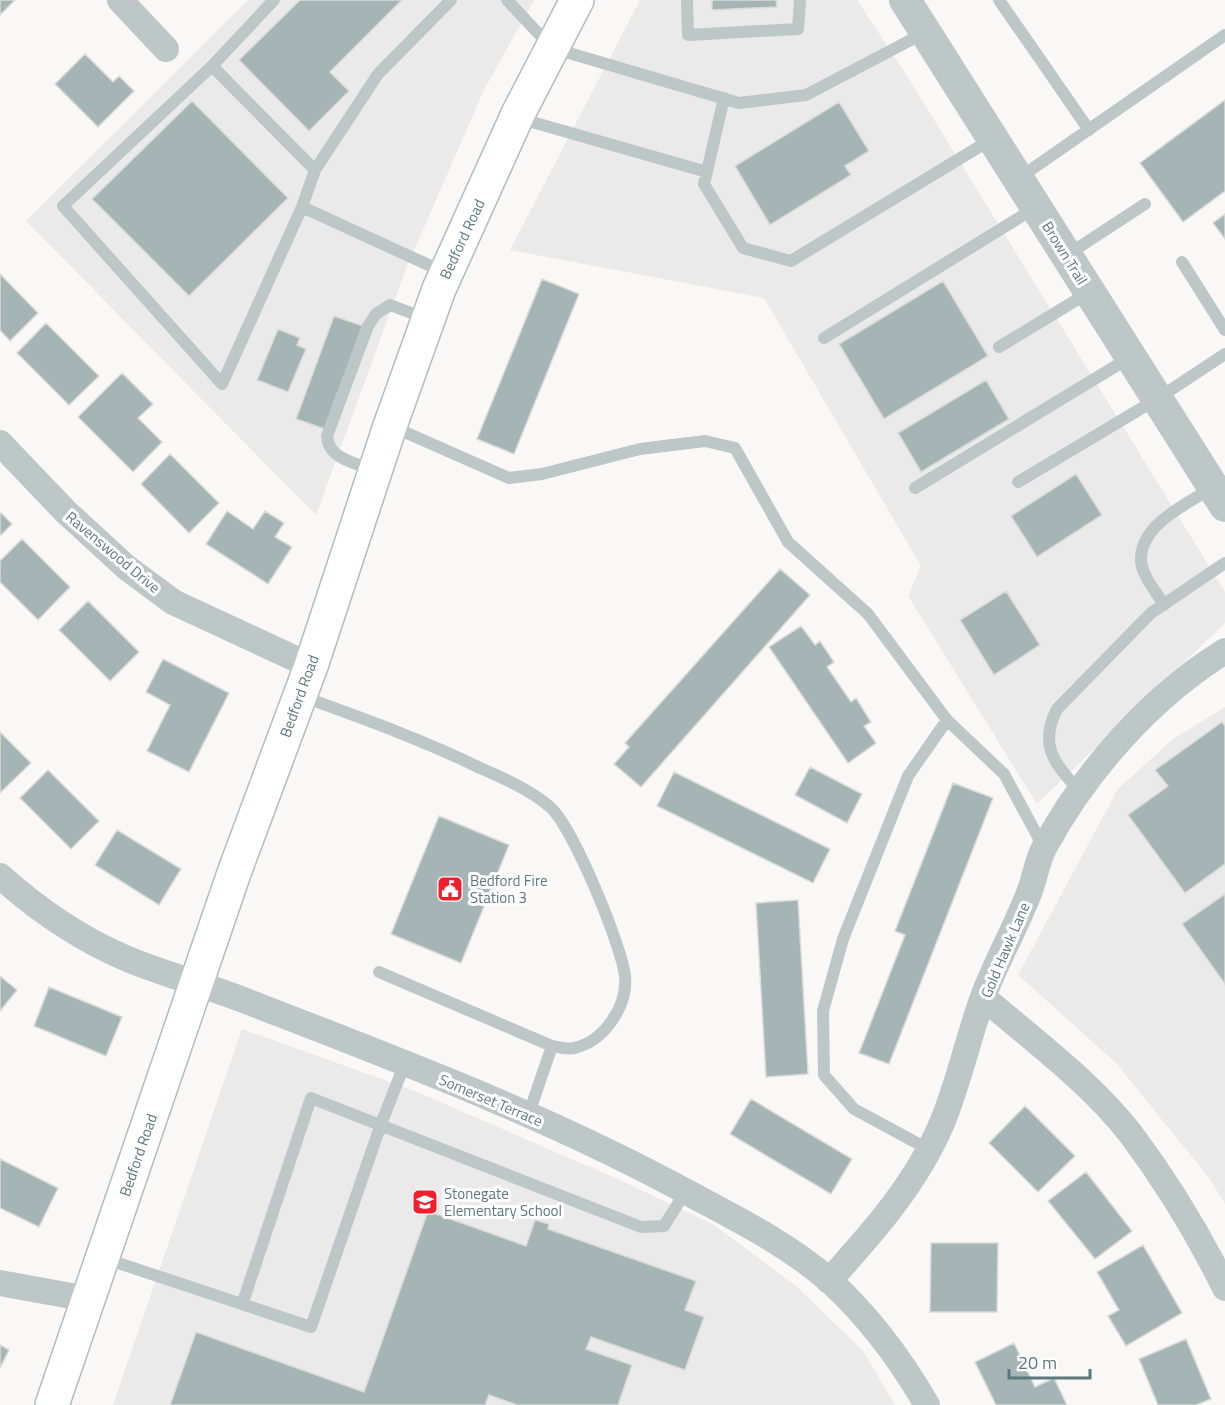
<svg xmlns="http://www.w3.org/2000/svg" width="1225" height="1405" font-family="'Titillium Web',sans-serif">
<rect width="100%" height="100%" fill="#f9f8f6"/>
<!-- built -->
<path fill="#e9eae9" d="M248 0H534L483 92 406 269 316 515 26 221Z
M640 0H857L907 76 1225 592V623L1037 804 908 596 921 566 764 298 510 250Z
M1225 707V1204L1210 1179 1116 1063 1018 975 1118 789 1173 739Z
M242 1029 410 1089 620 1180 714 1225 795 1285 863 1351 895 1405H113Z"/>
<!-- building -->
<path fill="#a5b5b6" stroke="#dadad8" stroke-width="1.5" d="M0 0H15L0 15Z
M300 0H402L330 72 349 91 309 131 239 60Z
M712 0H776L777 7 712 10Z
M85 54 113 82 119 76 134 91 98 127 55 84Z
M1225 100V191L1183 222 1140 163Z
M192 101 288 198 189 296 92 199Z
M839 102 869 151 845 166 851 175 770 225 735 166Z
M1225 214V239L1213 223Z
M0 274 38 313 10 341 0 330Z
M542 279 579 294 514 454 477 439Z
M943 281 988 356 884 419 839 344Z
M334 316 363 326 325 429 296 419Z
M46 323 99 376 69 405 17 353Z
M278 329 300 338 297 345 306 349 288 392 257 380Z
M122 373 153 404 138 418 162 442 133 472 78 417Z
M986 380 1009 419 921 472 898 433Z
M170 454 219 503 189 533 141 484Z
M1076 474 1102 515 1037 557 1011 516Z
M227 511 253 529 265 511 284 523 275 537 292 547 268 584 206 544Z
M0 512 12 524 0 536Z
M22 539 70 587 38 620 0 582V561Z
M780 569 810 595 641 787 614 764 629 747 625 743Z
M1006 591 1040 645 994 675 960 620Z
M88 601 139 652 110 681 59 630Z
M801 626 815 645 820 641 834 662 827 667 851 702 856 698 871 722 864 726 876 743 848 763 769 647Z
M163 659 229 693 189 772 147 751 170 705 146 692Z
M1222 722 1225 726V864L1185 893 1128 815 1168 786 1155 770Z
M0 732 31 763 0 793Z
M810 767 862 794 847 823 795 795Z
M48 770 99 821 71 849 20 798Z
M674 772 830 849 813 883 657 806Z
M953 783 993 798 889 1064 859 1053 905 935 895 931Z
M439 816 509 845 461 963 391 934Z
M117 830 181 869 159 905 95 865Z
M1225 894V984L1182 924Z
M798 900 808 1074 766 1077 756 903Z
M0 976 17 990 0 1011Z
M49 987 122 1017 106 1056 34 1026Z
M751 1099 852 1159 831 1194 730 1134Z
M1025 1106 1075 1156 1038 1192 989 1143Z
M0 1159 58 1188 39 1227 0 1208Z
M1086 1172 1132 1231 1095 1259 1048 1201Z
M428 1211 526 1246 535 1220 549 1224 548 1229 696 1281 685 1310 704 1317 685 1370 591 1337 586 1349 632 1365 618 1405H517L489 1395 485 1405H170L196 1332 364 1392Z
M931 1243H998L997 1312H930Z
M1143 1245 1182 1313 1126 1346 1108 1316 1119 1310 1097 1272Z
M1186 1339 1211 1399 1196 1405H1158L1139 1359Z
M1014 1343 1035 1387 1054 1378 1067 1405H996L975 1362Z
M0 1345 9 1350 0 1368Z"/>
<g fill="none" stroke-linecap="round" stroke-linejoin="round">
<!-- secondary casing -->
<g stroke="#b1bcbd" stroke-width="36">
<path id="secondary" d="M52 1405 234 873 311 666 390 426 439 289 518 114 577 0"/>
</g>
<!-- service -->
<path stroke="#bec7c8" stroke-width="12" d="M507 0 552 48 739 103 806 95 926 32
M687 0 688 35 798 29 800 0
M999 0 1089 130
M212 66 274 0
M724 98 704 184 743 248 791 261 992 139
M518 118 707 172
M315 170 378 74 451 0
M1019 178 1225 35
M302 207 315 170 212 66 63 206 222 384 302 207 446 273
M1067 255 1145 204
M1182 262 1225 330
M824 338 1035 208
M999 347 1088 293
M391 426 509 478 542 474 640 449 705 441 735 448 788 542 868 614 947 720 1004 774 1044 848
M375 470C357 464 328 459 327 436L368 326 376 314 390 305 427 319
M1018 482 1157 399 1225 354
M915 488 1129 358
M1164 605C1156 591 1141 575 1141 559 1141 524 1187 504 1212 488
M301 696C361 718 421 739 478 767 503 778 529 789 550 807 573 827 621 944 625 976 628 1007 603 1042 574 1048 567 1050 559 1047 552 1046L528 1116
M1080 792C1055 763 1038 747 1057 709L1151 613 1225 563
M379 972 552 1046
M928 1149 854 1109 824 1075 823 1011 843 939 908 776 947 720
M103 1258 311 1327 381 1124 405 1063
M243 1302 311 1098 641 1227 664 1226 686 1191"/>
<!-- minor -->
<path stroke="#bec7c8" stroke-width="26" d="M120 0 166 49
M0 443 66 512 126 567 173 602 311 666
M0 876C37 909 77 937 123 957 162 974 206 985 246 1001 398 1060 553 1118 696 1197 743 1222 790 1246 830 1281 870 1318 900 1358 927 1405
M983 997C1033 1040 1089 1081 1130 1133 1166 1181 1199 1235 1225 1288
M829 1281C873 1232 916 1184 942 1123 959 1082 968 1038 983 997 996 962 1015 929 1029 893 1035 878 1037 860 1045 846 1087 769 1151 697 1225 651
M0 1283 88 1299"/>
<!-- tertiary -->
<path stroke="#bec7c8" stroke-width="32" d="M905 0 1225 506"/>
<!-- secondary -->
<use href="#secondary" stroke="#fff" stroke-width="33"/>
</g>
<!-- icons -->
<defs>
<g id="civic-square" transform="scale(1.35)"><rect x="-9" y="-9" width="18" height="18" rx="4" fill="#ef1f2d" stroke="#fff"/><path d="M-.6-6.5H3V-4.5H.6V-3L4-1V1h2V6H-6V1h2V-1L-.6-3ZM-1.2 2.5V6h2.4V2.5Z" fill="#fff"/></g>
<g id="school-square" transform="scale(1.35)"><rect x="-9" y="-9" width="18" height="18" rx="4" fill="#ef1f2d" stroke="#fff"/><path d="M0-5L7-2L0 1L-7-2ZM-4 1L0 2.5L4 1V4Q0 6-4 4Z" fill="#fff"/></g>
</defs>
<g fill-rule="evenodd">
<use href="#civic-square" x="450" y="889"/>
<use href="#school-square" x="425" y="1202"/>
</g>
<g text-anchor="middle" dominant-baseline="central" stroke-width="6" stroke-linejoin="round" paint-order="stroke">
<!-- street labels -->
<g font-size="15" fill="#5d787d" stroke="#fff">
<text transform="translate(462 239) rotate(-65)">Bedford Road</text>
<text transform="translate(1065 253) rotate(58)">Brown Trail</text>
<text transform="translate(113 552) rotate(40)">Ravenswood Drive</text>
<text transform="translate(299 696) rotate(-70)">Bedford Road</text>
<text transform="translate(1005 950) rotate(-67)">Gold Hawk Lane</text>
<text transform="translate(491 1100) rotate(23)">Somerset Terrace</text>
<text transform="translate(138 1155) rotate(-71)">Bedford Road</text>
</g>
<!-- poi labels -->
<g font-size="15" fill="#5d787d" stroke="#fff" text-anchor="start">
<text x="470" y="880">Bedford Fire<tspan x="470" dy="17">Station 3</tspan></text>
<text x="444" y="1193">Stonegate<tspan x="444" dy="17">Elementary School</tspan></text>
</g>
</g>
<!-- scale -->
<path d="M1009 1369v9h81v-9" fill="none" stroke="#5d787d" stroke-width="3"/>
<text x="1018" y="1369" font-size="18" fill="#5d787d" stroke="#ffffff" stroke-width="4.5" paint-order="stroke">20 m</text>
</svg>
